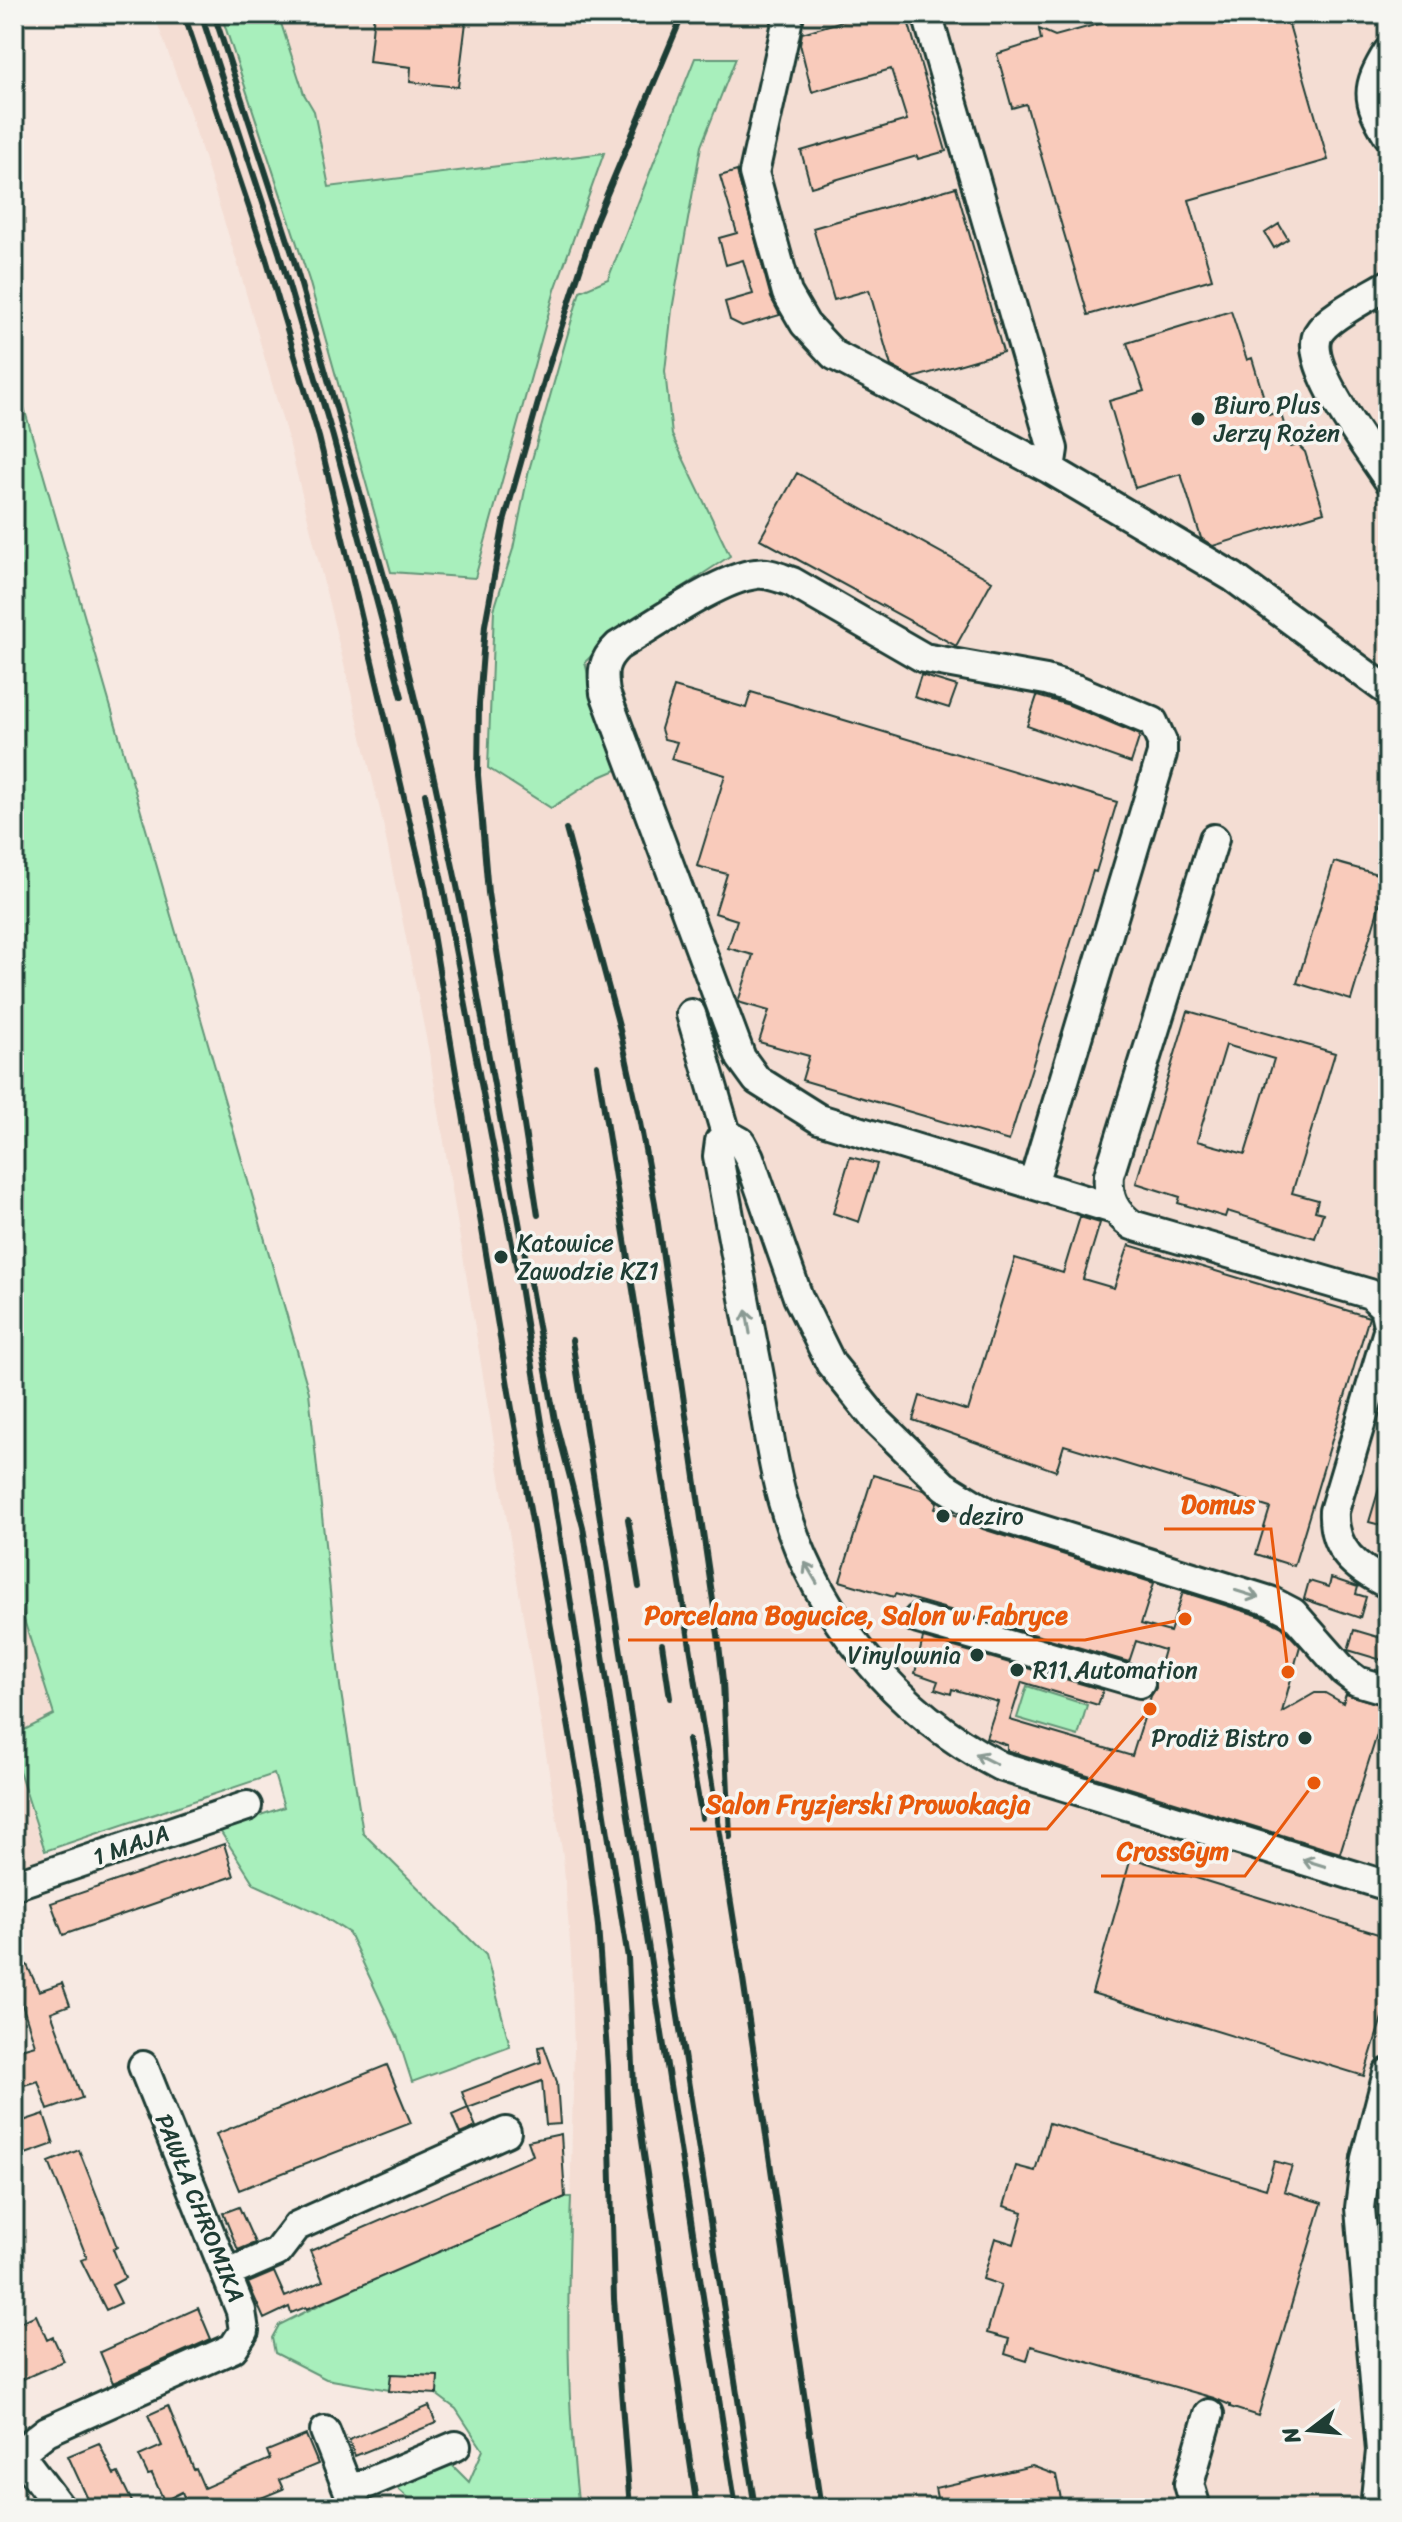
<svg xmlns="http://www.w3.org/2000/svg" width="1402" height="2522" font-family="Sriracha,sans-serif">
<rect width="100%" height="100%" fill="#f7e9e2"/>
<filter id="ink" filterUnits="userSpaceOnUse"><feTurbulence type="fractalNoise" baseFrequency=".0125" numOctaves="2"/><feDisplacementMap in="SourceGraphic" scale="16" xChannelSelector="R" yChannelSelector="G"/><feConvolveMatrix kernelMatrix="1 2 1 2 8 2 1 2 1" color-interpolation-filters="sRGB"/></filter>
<g filter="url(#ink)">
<!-- built -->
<path fill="#f4ddd3" d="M154 14H221L309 280 369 497 462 484 603 154 329 187 314 111 304 94 278 14H1388V2508H579L573 2462 568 2292 574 2048 571 1955 563 1856 429 1052 381 814 290 446 237 262 190 113Z
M18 1601 54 1716 14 1735V1602Z
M14 1755 48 1866 14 1878Z"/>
<!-- green -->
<path fill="#a8efbc" stroke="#649678" stroke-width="2" d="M221 14H278L304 94 314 111 329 187 604 153 555 290 475 578 391 572 309 280Z
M695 58H736L701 146 672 310 665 371 672 435 730 556 619 629 585 662 594 701 621 768 600 777 551 808 488 768 494 610 513 549 529 470 580 291 608 279Z
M14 373 309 1392 340 1686 363 1833 486 1955 510 2046 412 2082 398 2038 349 1933 318 1913 254 1884 219 1829 284 1807 274 1774 45 1851 14 1755V1735L54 1715 18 1601 14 1602Z
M1027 1686 1087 1705 1078 1736 1017 1718Z
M565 2197H571C567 2301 566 2405 579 2508H420L395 2486 452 2465 469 2482 483 2450 456 2409 432 2391 401 2392 326 2379 275 2353 272 2338 279 2325 331 2299Z"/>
<!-- building -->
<path fill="#f9cbbb" stroke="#1f3d34" stroke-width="2" fill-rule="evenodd" d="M374 14H467L458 87 410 82 411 67 369 62Z
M866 14H906L946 151 918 159 917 156 811 187 801 151 907 120 891 69 812 92 800 44 802 33Z
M1116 14H1286L1328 160 1189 200 1212 279 1088 315 1026 104 1012 108 997 54 1041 40 1039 29 1055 36 1117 19Z
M737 171 771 298 780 315 742 326 730 320 725 302 753 294 743 260 726 265 719 238 737 233 720 176Z
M956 187 1003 352 913 378 891 366 869 290 834 300 813 228Z
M1279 224 1288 239 1274 248 1265 233Z
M1231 311 1247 360 1252 358 1269 415 1280 411 1291 447 1298 445 1305 452 1324 512 1213 546 1201 538 1181 474 1135 488 1109 401 1144 391 1127 343Z
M797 473 992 581 956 646 760 539Z
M921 675 957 686 949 708 914 697Z
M674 687 746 708 751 692 1117 802 1096 872 1093 871 1009 1141 802 1080 809 1056 759 1042 769 1011 738 1002 753 955 728 948 737 920 715 913 727 874 697 866 725 775 671 759 677 742 664 739 661 729Z
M1037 696 1069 705 1140 735 1131 763 1027 726Z
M1334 862 1388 877 1351 1000 1297 983Z
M1188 1011 1335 1053 1292 1193 1318 1200 1315 1211 1323 1213 1315 1238 1227 1211 1225 1217 1178 1203 1180 1197 1136 1183ZM1226 1045 1274 1059 1245 1154 1197 1141Z
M850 1157 877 1164 859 1222 833 1213Z
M1080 1217 1100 1223 1083 1279 1114 1288 1129 1245 1369 1317 1294 1566 1256 1554 1270 1508 1064 1445 1056 1471 913 1420 920 1396 968 1411 1015 1258 1063 1273Z
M1384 1472 1388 1473V1527L1369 1522Z
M873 1475 924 1490 937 1502 935 1508 961 1517 983 1529 1154 1583 1141 1624 1170 1632 1183 1592 1263 1617 1282 1627 1300 1646 1282 1712 1315 1693H1325L1343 1703 1346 1694 1386 1706 1340 1853 1007 1750V1745L986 1738 998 1702 952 1689 951 1694 935 1689 938 1681 915 1673 923 1638 1103 1690 1098 1705 1022 1682 1010 1720 1132 1756 1151 1696 1156 1688V1678L1164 1650 1136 1641 1129 1662 895 1594 894 1597 840 1581Z
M1331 1578 1358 1587 1356 1594 1366 1597 1360 1618 1304 1599 1309 1581 1329 1587Z
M1354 1630 1388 1640V1662L1348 1650Z
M224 1844 234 1876 63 1935 51 1903Z
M1131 1858 1388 1937V1998L1364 2076 1092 1993Z
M27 1965 39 1991 62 1983 70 2005 51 2012 82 2098 48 2110 38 2081 14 2088V2051L35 2045 14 1979V1970Z
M544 2046 557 2082 560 2124 546 2125 542 2081 468 2108 462 2092 541 2062 539 2047Z
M387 2065 411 2123 239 2190 216 2134Z
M468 2108 476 2127 460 2134 452 2115Z
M44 2114 54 2144 14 2158V2124Z
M1049 2123 1266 2189 1274 2161 1292 2166 1284 2191 1322 2203 1258 2416 1230 2407V2405L1214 2398 1031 2346 1027 2361 1005 2354 1009 2339 987 2333 1001 2285 983 2279 995 2238 1014 2244 1023 2212 1004 2206 1016 2166 1035 2171Z
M561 2134 565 2197 307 2309 306 2307 291 2313 289 2307 264 2319 248 2283 274 2272 285 2297 323 2281 310 2251 533 2155 528 2141Z
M79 2150 117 2247 113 2249 125 2278 112 2285 121 2303 106 2310 81 2260 87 2258 49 2162Z
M239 2207 255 2243 238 2250 223 2213Z
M198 2308 211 2339 113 2383 100 2352Z
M36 2315 47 2340 53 2337 64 2361 14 2383V2325Z
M391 2374 438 2376 437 2394 389 2391Z
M168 2406 194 2470 196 2469 204 2488 270 2459 267 2451 306 2435 318 2464 279 2480 283 2489 237 2508H188L182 2492 164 2501 152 2474 148 2475 139 2456 162 2446 148 2415Z
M429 2406 436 2423 355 2456 349 2440Z
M99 2443 114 2475 118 2473 135 2508H92L68 2456Z
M1032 2466 1056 2475 1063 2508H939L935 2488Z"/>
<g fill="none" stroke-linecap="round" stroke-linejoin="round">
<!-- minor casing -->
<g stroke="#1f3d34" stroke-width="34">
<path id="minor" d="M789 14 754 173 787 293 805 324 834 355 1050 469 1233 577 1388 691
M927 14 1053 449 1050 469
M1388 52C1366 88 1366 99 1388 135
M1388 285C1370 296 1328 316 1318 334 1303 365 1370 451 1388 479
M1214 839 1109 1175C1107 1197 1114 1212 1132 1225L1370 1294 1384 1307 1388 1325
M691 1014 727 1137
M1033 1184 1162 754V742L1153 722 1075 689 1046 680 924 658 792 582C780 578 769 572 756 574 719 578 652 626 618 646 602 661 602 672 605 693L741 1058 757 1080 819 1119 1114 1209
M1388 1331 1334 1511C1332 1550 1356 1568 1388 1584
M918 1619 1140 1683
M1388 1690 1357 1681 1344 1671 1293 1613 1270 1601 988 1513 944 1486 877 1421 831 1364 798 1297 749 1157 741 1142 732 1137 720 1141 718 1156C731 1228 744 1300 758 1371 766 1414 771 1460 783 1502 815 1615 897 1713 1000 1766L1388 1886
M14 1885 247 1806
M226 2274 277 2252 297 2226 506 2132
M325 2431 355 2507
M14 2447 60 2508
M14 2457 47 2431 233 2348 244 2331 241 2311 143 2066
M349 2491 456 2446
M1196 2508 1189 2484 1209 2414
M1375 2508 1381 2451 1360 2208 1366 2158 1388 2073"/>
</g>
<!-- minor -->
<use href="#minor" stroke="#f6f6f2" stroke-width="28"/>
<!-- rail -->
<path stroke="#1f3d34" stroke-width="6" d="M184 14 265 255 319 437 425 886 509 1392 583 1807 598 1926 608 2066 614 2299 630 2508
M201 14 279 252 333 437 402 697
M214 14 291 250 392 604 433 774 463 914 555 1420 583 1527 736 2508
M425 794 519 1280 628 1958 634 2087 697 2508
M566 829 620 1030 638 1112 655 1203 718 1635 723 1681 730 1837
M597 1065 740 1959 821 2508
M538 1215 488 893 478 775 479 704 485 625 504 522 545 378 596 220 683 14
M572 1340 755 2508
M628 1519 639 1587
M662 1644 670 1698
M688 1740 702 1818"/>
</g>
<!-- one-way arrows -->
<defs><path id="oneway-shaft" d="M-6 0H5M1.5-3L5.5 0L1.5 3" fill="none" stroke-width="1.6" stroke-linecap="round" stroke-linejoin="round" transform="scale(2)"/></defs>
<g stroke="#8a9a93">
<use href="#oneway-shaft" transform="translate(748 1322) rotate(-100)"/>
<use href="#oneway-shaft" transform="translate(811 1573) rotate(-120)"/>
<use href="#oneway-shaft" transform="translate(1247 1594) rotate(17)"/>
<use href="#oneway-shaft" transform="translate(986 1759) rotate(-153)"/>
<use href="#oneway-shaft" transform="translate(1314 1863) rotate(-163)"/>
</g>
</g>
<!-- markers -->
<g fill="#1f3d34" stroke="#f6f6f2" stroke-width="3">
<circle cx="1198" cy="419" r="8"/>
<circle cx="501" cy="1257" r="8"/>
<circle cx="943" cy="1516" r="8"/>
<circle cx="977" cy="1655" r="8"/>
<circle cx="1017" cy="1670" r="8"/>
<circle cx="1305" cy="1738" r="8"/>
</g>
<g text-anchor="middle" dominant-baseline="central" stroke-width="7" stroke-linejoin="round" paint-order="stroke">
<!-- poi labels -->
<g font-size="24" fill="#1f3d34" stroke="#f6f6f2" text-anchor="start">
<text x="1214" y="405">Biuro Plus<tspan x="1214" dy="28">Jerzy Rożen</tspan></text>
<text x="517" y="1243">Katowice<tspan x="517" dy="28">Zawodzie KZ1</tspan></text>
<text x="959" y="1516">deziro</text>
<text x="961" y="1655" text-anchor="end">Vinylownia</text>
<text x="1033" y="1670">R11 Automation</text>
<text x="1289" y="1738" text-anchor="end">Prodiż Bistro</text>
</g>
<!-- street labels -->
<g font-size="24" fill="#1f3d34" stroke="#f6f6f2">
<text transform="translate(131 1845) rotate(-19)">1 MAJA</text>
<text transform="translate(200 2208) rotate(68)">PAWŁA CHROMIKA</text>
</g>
</g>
<!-- callouts -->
<path fill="none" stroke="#e8590c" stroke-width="3" d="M1288 1672L1271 1529H1164M1185 1619L1085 1640H628M1150 1709L1047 1829H690M1314 1783L1245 1876H1101"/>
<g fill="#e8590c" stroke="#f6f6f2" stroke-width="3">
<circle cx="1288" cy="1672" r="8"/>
<circle cx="1185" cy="1619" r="8"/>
<circle cx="1150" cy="1709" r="8"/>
<circle cx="1314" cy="1783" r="8"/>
</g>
<g font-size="26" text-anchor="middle" font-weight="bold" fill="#e8590c" stroke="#f6f6f2" stroke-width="7" stroke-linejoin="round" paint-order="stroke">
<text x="1218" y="1513">Domus</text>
<text x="856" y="1624">Porcelana Bogucice, Salon w Fabryce</text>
<text x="868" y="1813">Salon Fryzjerski Prowokacja</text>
<text x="1173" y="1860">CrossGym</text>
</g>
<!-- margin -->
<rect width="1402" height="2522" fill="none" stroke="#f6f6f2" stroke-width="48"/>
<rect x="24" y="24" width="1354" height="2474" fill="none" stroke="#1f3d34" stroke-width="3" filter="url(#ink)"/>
<!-- north arrow -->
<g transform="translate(1310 2430) rotate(254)" stroke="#f6f6f2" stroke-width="6" paint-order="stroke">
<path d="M0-6L14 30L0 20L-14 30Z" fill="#1f3d34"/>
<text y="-12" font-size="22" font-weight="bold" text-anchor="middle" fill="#1f3d34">N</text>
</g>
</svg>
